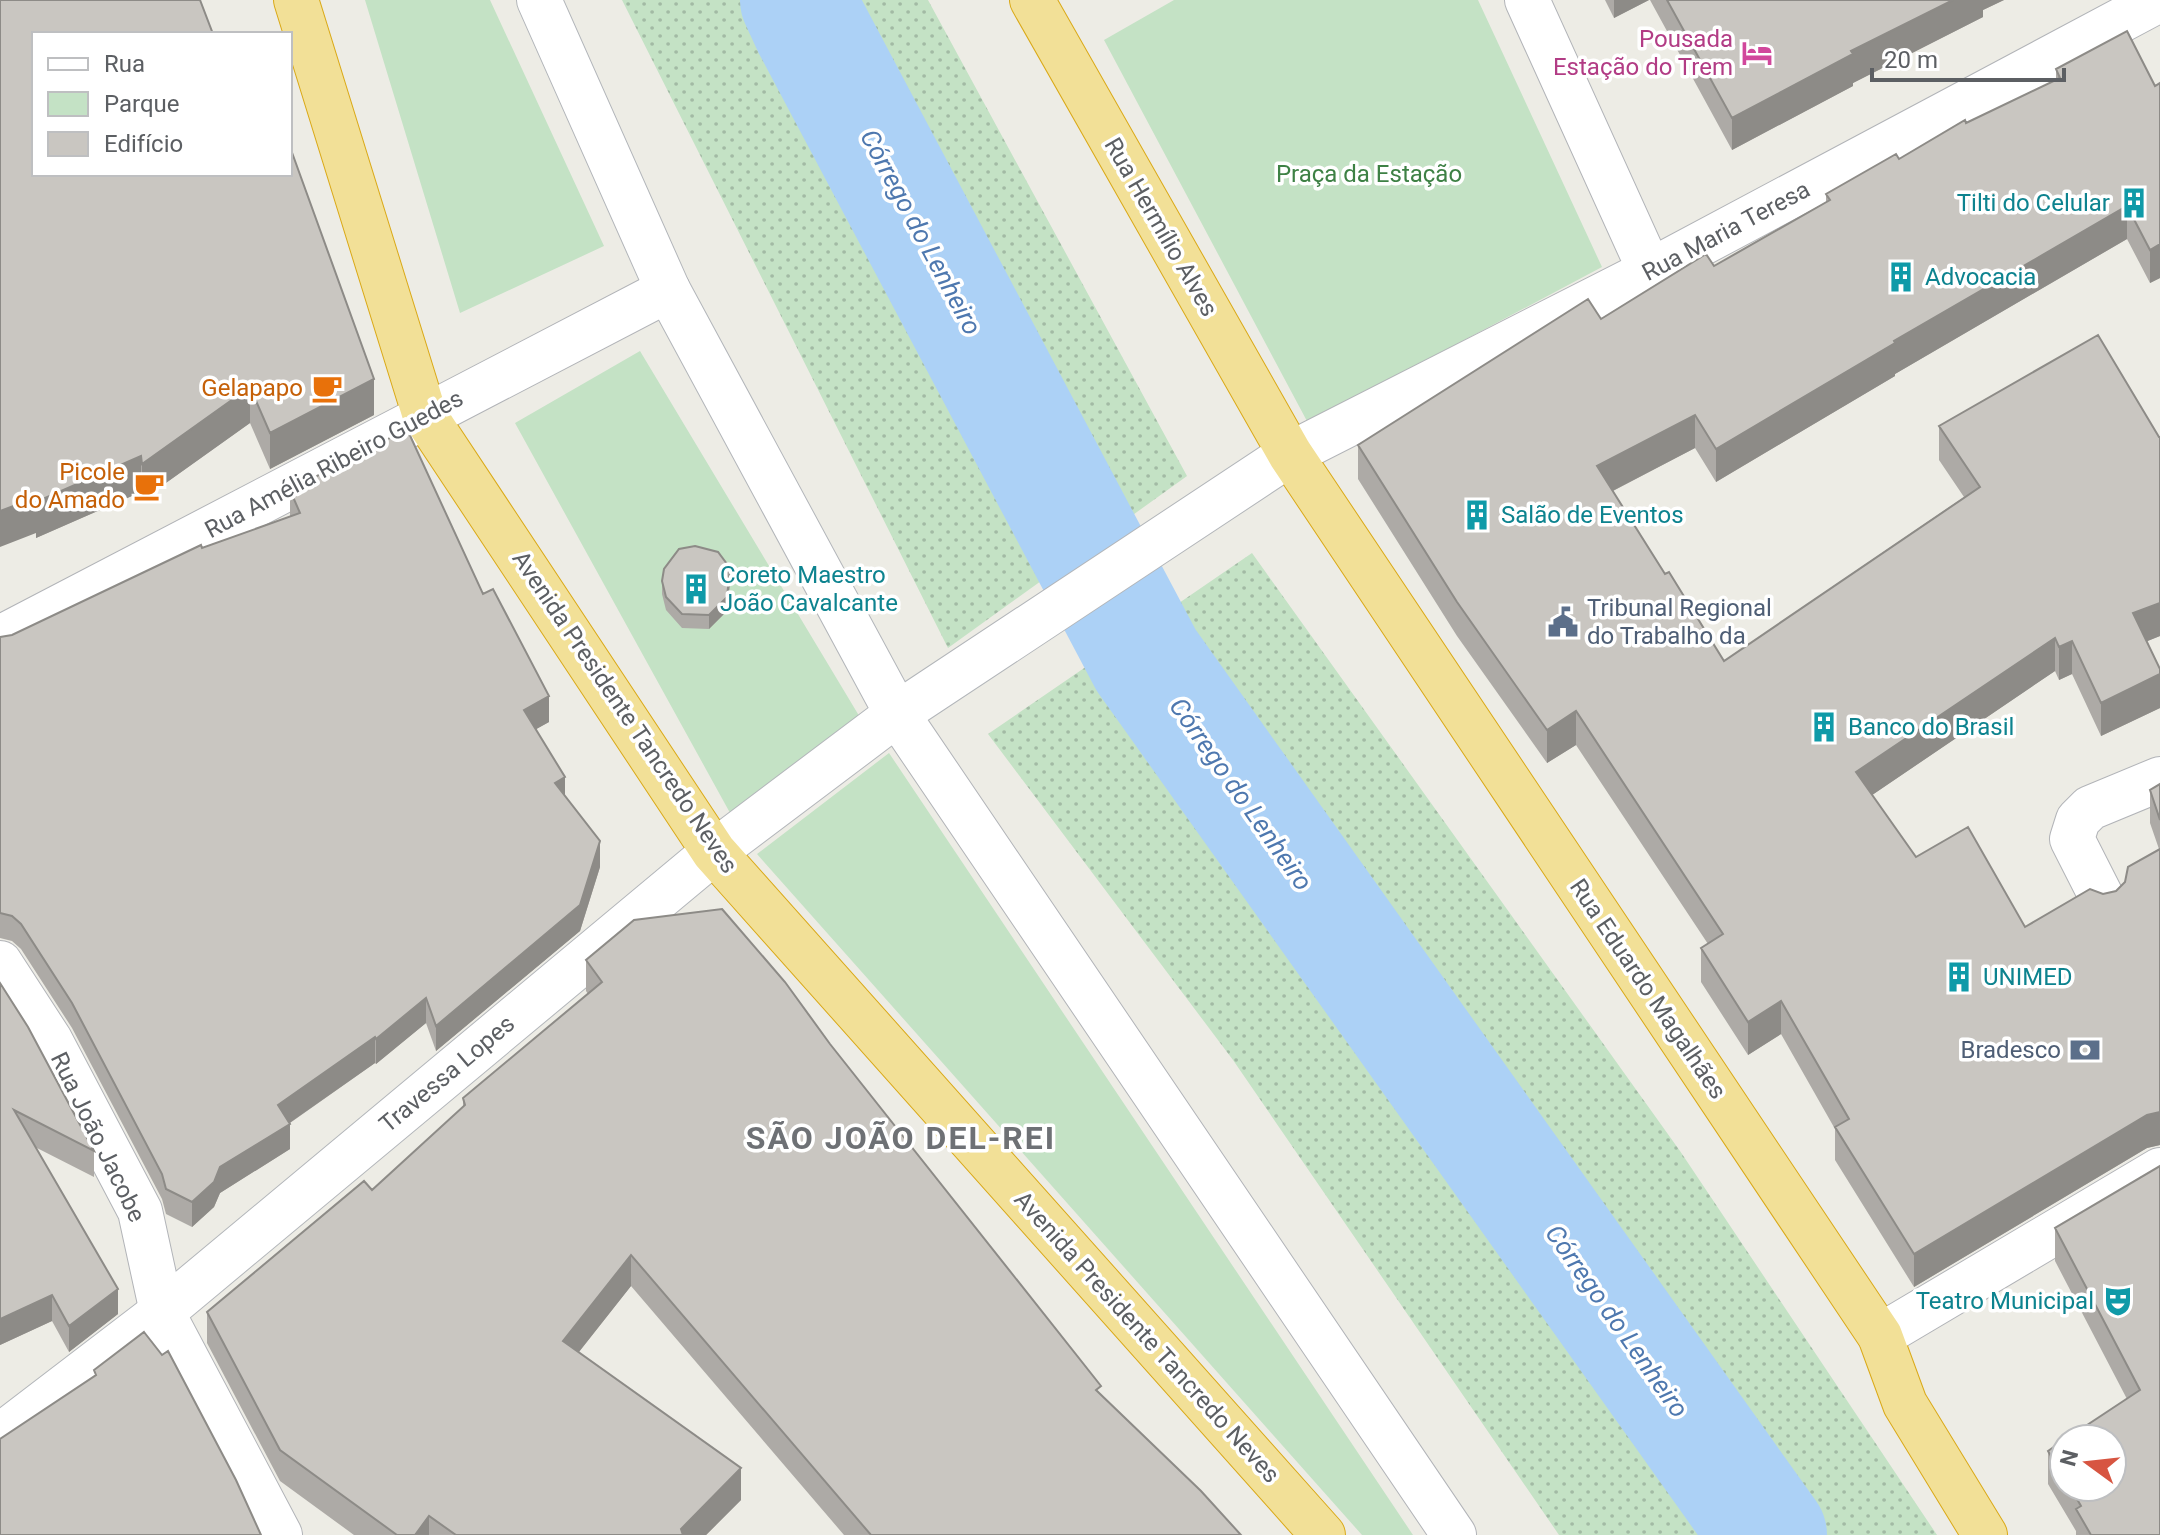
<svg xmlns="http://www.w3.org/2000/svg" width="2160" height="1535" font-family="Roboto,sans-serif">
<defs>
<pattern id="grass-dots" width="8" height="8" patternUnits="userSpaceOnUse" patternTransform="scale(2)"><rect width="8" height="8" fill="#c4e2c5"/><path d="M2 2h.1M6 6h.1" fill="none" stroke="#a2baa4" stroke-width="1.8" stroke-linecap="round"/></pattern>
</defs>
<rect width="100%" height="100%" fill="#edece5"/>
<!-- grass -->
<path fill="url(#grass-dots)" d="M622 0H928L1187 476 948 648Z
M1252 553 1680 1151 1937 1535H1559L1233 1060 988 734Z"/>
<!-- green -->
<path fill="#c4e2c5" d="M365 0H490L604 246 460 313Z
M1174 0H1478L1602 267 1308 423 1104 40Z
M640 351 867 729 740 831 515 423Z
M889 753 1413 1535H1362L757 854Z"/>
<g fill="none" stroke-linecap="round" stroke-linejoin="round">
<!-- river -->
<path stroke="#acd1f6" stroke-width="116" d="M798 0 810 26 1146 660 1769 1535"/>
<!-- street casing -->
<g stroke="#b2b4b8" stroke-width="46">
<path id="street" d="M1527 0 1650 271
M1290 454 1650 271 2159 0
M0 638 668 290
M897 714 1454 1535
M2104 902 2072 839 2078 820 2090 808 2160 779
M0 963 50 1040 140 1211 162 1312 280 1535
M1880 1336 2160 1170"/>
</g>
<!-- secondary casing -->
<g stroke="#b3b6ba" stroke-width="46">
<path id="secondary" d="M539 0 668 290 897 714
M0 1436 162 1312 714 852 897 714 1290 454"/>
</g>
<!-- highway casing -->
<g stroke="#daa918" stroke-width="46">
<path id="highway" d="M296 0 425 416 714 852 1323 1535
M1032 0 1290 454 1880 1336 1905 1404 1985 1535"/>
</g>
<!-- street -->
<use href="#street" stroke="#fff" stroke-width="44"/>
<!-- secondary -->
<use href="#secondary" stroke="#fff" stroke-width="44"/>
<!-- highway -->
<use href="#highway" stroke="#f2e097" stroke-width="44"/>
</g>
<!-- wall -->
<path fill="#adaaa6" d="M1605 0H1649L1614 18Z
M1650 0H2004L1983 10V17L1853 83V86L1732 150Z
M34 34 374 415 270 469 250 423 142 500 141 492 36 538Z
M2056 69 2155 86 2160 83V278L2150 283 2127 239 1895 374V376L1716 482 1695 448 1613 491 1665 574 1724 661 1964 497 1939 460V426L2160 437V636L2147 641 2160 669V708L2101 736 2072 674 2059 680 2055 671 1872 795 1916 857 2025 927 2103 894 2116 891 2159 849 2150 823V790L2160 784V1145L2147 1148 1914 1287 1835 1160V1129L1781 1034 1748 1055 1701 982V948L1708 944 1576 745 1547 763 1457 636 1358 479V445L1601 319 1714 266 1826 202V194L1899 159 2056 80Z
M290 490 483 594 549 722 536 729 565 796 600 867 580 931 436 1051 426 1023 376 1064 375 1063 290 1123V1149L220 1193 214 1207 192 1227 166 1214 162 1199 72 1028 21 949 12 941 0 938V637L12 635 202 548 290 517Z
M662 581 730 582 727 611 709 629 682 628 666 610 662 594Z
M586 960 830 1044 1101 1395 1241 1535H844L631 1286 579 1352 741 1500 706 1535H354L280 1481 207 1343V1312L372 1190 463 1107V1098L588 994 586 991Z
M0 983 94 1151V1177L35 1147 118 1314 69 1352 52 1321 0 1345Z
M2160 1166V1535H2076V1531L2048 1484V1451L2064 1440V1487H2112L2127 1399 2055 1261V1228Z"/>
<!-- shaded-wall -->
<path fill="#8d8b87" d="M1614 0H1649L1614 18Z
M1953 0H2004L1983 10V17L1853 83V86L1732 150V118L1851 51Z
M2127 206V239L1895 374V376L1716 482V449L1894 341Z
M2160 244V278L2150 283V250Z
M374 379V415L270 469V433Z
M250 387V423L142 500V464Z
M1695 415V448L1597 499V466Z
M141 456V492L36 538V533L0 547V511Z
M730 568V582L727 611 709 629V615Z
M2160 603V636L2133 647V613Z
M2055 638V671L1856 806V772Z
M2072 641V674L2059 680V647Z
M2160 674V708L2101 736V703Z
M549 696V722L524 736V710Z
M1576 711V745L1547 763V730Z
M565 777V803L555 783Z
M600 841V867L580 931 436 1051V1026Z
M426 998V1023L376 1064V1039Z
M1781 1001V1034L1748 1055V1022Z
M375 1037V1063L278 1131V1105Z
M2160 1112V1145L2147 1148 1914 1287V1254L2147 1115Z
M290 1124V1149L220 1193 214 1207 192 1227V1202L220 1167Z
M631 1255V1286L563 1372V1341Z
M118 1289V1314L69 1352V1326Z
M52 1295V1321L0 1345V1319Z
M741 1468V1500L706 1535H681V1529Z
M429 1516V1535H415Z"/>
<!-- building -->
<path fill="#c9c6c1" stroke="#8d8b87" stroke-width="2" d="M0 0H200L213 34H34V174H290V147L374 379 270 433 250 387 142 464 141 456 36 502 37 497 0 511Z
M1667 0H1953L1851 51 1853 54 1732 118Z
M2127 31 2155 86 2160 83V244L2150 250 2127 206 1894 341 1895 343 1716 449 1695 415 1597 466 1665 574 1669 572 1724 661 1980 487 1939 426 2098 335 2159 437H2160V603L2133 613 2160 669V674L2101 703 2072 641 2059 647 2055 638 1856 772 1916 857 1968 827 2025 927 2090 889 2103 894 2116 891 2125 882 2128 867 2160 849V1112L2147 1115 1914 1254 1835 1127 1849 1119 1781 1001 1748 1022 1701 948 1723 934 1576 711 1547 730 1457 602 1358 445 1588 299 1601 319 1706 254 1714 266 1830 200 1826 194 1896 154 1899 159 1965 120 1966 123 2060 78 2056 69Z
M407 429 483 594 493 589 549 696 524 710 565 777 555 783 600 841 580 905 436 1026 426 998 376 1039 375 1037 278 1105 290 1124 220 1167 214 1182 192 1202 166 1189 162 1174 72 1003 21 924 12 916 0 913V637L12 635 201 545 202 548 300 513 290 490Z
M695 546 718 552 730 568 727 597 709 615 682 614 666 597 662 581 664 569 679 549Z
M2160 784V820L2150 790Z
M722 909 785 982 830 1044 1101 1386 1096 1390 1201 1491 1241 1535H871L631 1255 563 1341 741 1468 681 1529 683 1535H456L429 1516 415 1535H397L280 1450 207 1312 364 1181 372 1190 465 1105 463 1098 602 982 586 960 634 920Z
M0 983 28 1027 94 1151 14 1110 118 1289 69 1326 52 1295 0 1319Z
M2160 1166V1535H2091L2076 1509 2081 1506 2070 1487H2112V1439H2066L2140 1390 2055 1228Z
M144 1332 162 1355 168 1351 236 1480 261 1535H0V1439L96 1375 94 1370Z
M2064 1440V1478L2048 1451Z"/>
<!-- icons -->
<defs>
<g id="hotel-bare" transform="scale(2.4)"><path d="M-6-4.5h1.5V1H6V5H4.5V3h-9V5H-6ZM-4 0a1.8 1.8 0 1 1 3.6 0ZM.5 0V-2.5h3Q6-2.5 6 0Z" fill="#d1479c" stroke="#fff" stroke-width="2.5" paint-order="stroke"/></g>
<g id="building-bare" transform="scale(2.4)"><path d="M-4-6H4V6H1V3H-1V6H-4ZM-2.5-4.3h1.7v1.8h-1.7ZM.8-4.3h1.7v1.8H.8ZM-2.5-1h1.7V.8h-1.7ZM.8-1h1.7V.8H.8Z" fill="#0f9aa8" stroke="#fff" stroke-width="2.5" paint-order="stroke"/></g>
<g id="cafe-bare" transform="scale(2.4)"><path d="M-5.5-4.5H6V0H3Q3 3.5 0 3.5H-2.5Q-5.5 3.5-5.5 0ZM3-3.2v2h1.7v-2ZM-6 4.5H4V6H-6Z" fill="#e8710a" stroke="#fff" stroke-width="2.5" paint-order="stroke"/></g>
<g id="civic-bare" transform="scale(2.4)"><path d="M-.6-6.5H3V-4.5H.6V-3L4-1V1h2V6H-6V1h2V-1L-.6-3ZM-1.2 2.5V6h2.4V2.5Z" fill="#5c6f8a" stroke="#fff" stroke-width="2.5" paint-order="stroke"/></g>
<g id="bank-bare" transform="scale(2.4)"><path d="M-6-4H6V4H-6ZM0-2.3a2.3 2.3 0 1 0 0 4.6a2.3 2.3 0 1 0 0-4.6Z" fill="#5c6f8a" stroke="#fff" stroke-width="2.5" paint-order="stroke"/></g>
<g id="theatre-bare" transform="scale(2.4)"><path d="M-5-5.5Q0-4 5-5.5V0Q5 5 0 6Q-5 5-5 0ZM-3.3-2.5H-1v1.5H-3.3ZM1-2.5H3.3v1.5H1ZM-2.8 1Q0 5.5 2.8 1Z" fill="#0f9aa8" stroke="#fff" stroke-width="2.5" paint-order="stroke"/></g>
</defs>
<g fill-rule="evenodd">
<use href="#hotel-bare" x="1757" y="53"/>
<use href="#building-bare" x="2134" y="203"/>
<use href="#building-bare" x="1901" y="277"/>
<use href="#cafe-bare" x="327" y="388"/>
<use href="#cafe-bare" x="149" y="486"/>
<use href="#building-bare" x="1477" y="515"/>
<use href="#building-bare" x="696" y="589"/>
<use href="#civic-bare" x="1563" y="622"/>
<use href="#building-bare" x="1824" y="727"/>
<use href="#building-bare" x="1959" y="977"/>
<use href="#bank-bare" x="2085" y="1050"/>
<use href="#theatre-bare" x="2118" y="1301"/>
</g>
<g text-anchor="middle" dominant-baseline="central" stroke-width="7" stroke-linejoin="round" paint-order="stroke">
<!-- hotel labels -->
<g font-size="24" fill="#b23c85" stroke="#fff" text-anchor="end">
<text x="1733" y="39">Pousada<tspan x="1733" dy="28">Estação do Trem</tspan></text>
</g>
<!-- park labels -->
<g font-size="24" fill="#3e8145" stroke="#fff">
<text x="1369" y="174">Praça da Estação</text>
</g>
<!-- culture labels -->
<g font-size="24" fill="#0d838f" stroke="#fff" text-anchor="start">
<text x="2110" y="203" text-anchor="end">Tilti do Celular</text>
<text x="1925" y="277">Advocacia</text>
<text x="1501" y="515">Salão de Eventos</text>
<text x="720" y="575">Coreto Maestro<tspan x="720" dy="28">João Cavalcante</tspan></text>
<text x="1848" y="727">Banco do Brasil</text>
<text x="1983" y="977">UNIMED</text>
<text x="2094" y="1301" text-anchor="end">Teatro Municipal</text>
</g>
<!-- street labels -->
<g font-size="24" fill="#5c5f63" stroke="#fff">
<text transform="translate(1161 227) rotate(60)">Rua Hermílio Alves</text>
<text transform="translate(1726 231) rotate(-28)">Rua Maria Teresa</text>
<text transform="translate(334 464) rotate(-28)">Rua Amélia Ribeiro Guedes</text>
<text transform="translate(625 712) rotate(56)">Avenida Presidente Tancredo Neves</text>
<text transform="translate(1648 989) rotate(56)">Rua Eduardo Magalhães</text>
<text transform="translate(447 1074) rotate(-40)">Travessa Lopes</text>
<text transform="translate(98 1137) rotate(64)">Rua João Jacobe</text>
<text transform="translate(1147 1337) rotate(48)">Avenida Presidente Tancredo Neves</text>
</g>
<!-- food labels -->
<g font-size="24" fill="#c56008" stroke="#fff" text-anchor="end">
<text x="303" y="388">Gelapapo</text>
<text x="125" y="472">Picole<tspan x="125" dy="28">do Amado</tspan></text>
</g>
<!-- service labels -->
<g font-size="24" fill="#4e5e75" stroke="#fff" text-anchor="start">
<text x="1587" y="608">Tribunal Regional<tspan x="1587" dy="28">do Trabalho da</tspan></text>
<text x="2061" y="1050" text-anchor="end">Bradesco</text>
</g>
<!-- water labels -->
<g font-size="26" font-style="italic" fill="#4e78af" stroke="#fff">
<text transform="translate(921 232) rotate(62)">Córrego do Lenheiro</text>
<text transform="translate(1241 794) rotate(55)">Córrego do Lenheiro</text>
<text transform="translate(1617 1321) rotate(55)">Córrego do Lenheiro</text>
</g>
<!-- district labels -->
<g font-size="32" font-weight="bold" letter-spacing="2" fill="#6e7175" stroke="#fff">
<text x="901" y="1138">SÃO JOÃO DEL-REI</text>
</g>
</g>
<!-- legend -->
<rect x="32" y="32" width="260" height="144" fill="#ffffff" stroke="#bebfc1" stroke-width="2"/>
<rect x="48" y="58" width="40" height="12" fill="#ffffff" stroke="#bebfc1" stroke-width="2"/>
<text x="104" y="72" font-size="24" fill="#5c5f63">Rua</text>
<rect x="48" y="92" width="40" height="24" fill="#c4e2c5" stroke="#bebfc1" stroke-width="2"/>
<text x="104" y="112" font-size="24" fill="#5c5f63">Parque</text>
<rect x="48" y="132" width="40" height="24" fill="#c9c6c1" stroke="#bebfc1" stroke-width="2"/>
<text x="104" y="152" font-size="24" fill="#5c5f63">Edifício</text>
<!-- north arrow -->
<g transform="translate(2088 1463) rotate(285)"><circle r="38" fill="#ffffff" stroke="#bebfc1" stroke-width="2"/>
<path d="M0-6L14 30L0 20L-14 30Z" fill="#d75541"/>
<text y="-12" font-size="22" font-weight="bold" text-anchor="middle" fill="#5c5f63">N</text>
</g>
<!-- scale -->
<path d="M1872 68v12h192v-12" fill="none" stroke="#5c5f63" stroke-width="4"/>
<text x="1884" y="68" font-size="24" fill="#5c5f63" stroke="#ffffff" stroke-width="6" paint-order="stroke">20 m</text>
</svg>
